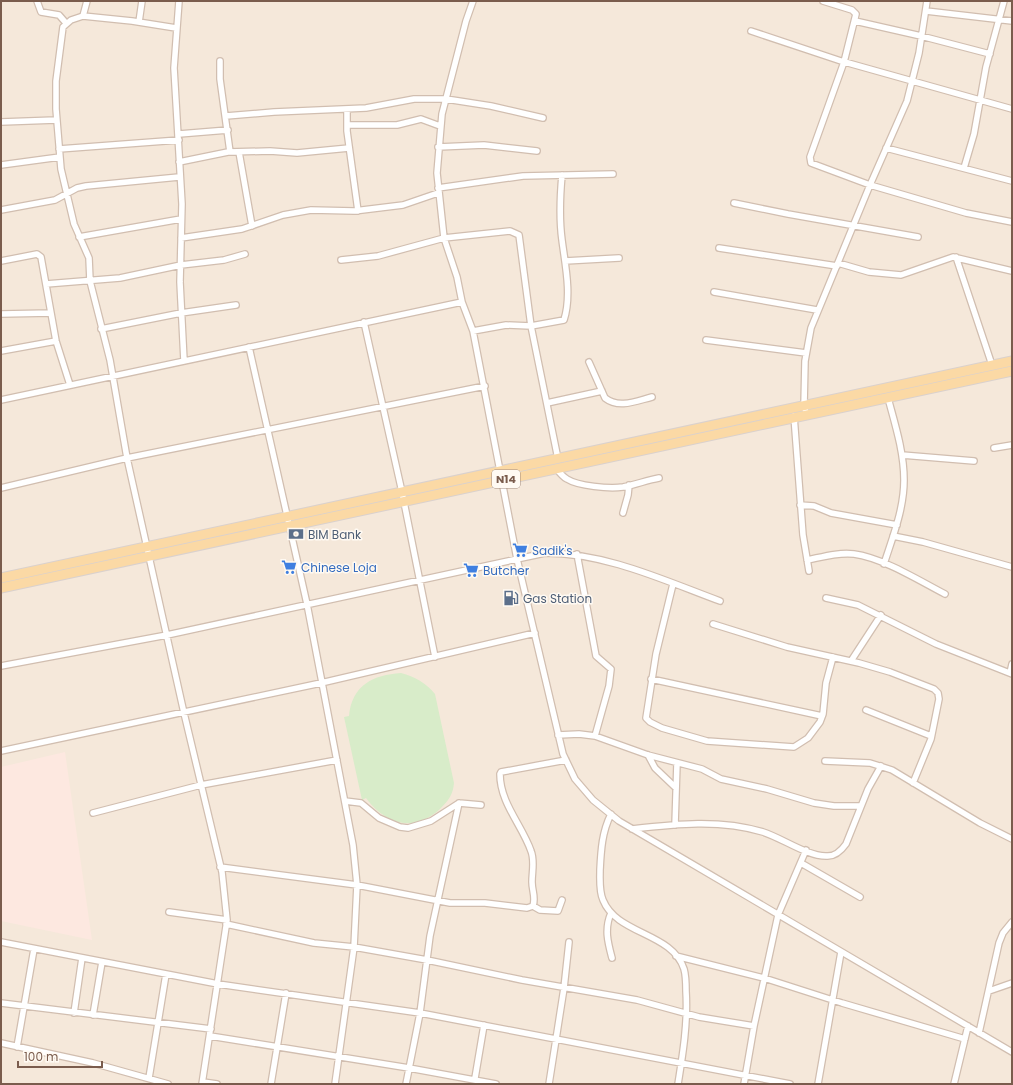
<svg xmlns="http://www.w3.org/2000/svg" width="1013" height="1085" font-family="Poppins,sans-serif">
<rect width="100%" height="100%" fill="#fdf6ec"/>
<!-- residential -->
<path fill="#f5e8da" d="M1 1H1012V1084H1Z"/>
<!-- commercial -->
<path fill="#fde8e0" d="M65 752 92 940 1 921V767Z"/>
<!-- green -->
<path fill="#d8ecc9" d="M401 673C415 677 425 682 435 694L454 783C453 795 448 801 440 809 414 833 386 825 366 798L362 800 344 717 349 716C352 685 373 675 401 673Z"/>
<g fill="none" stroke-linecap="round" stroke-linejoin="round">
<!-- street casing -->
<g stroke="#d1beb0" stroke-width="8">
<path id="street" d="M37 1 41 12 59 15 66 23
M179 1 174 68 182 204 180 282 184 361
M473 1 466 21 442 114 437 173 444 238 457 277 462 302 473 331 517 559 563 754 575 779 593 800 619 821 1012 1052
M823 1 852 10 856 14 844 62 810 157 811 163 870 185 966 213 1012 222
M926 11 1012 21
M83 16 87 1
M855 21 921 36 990 54
M139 22 142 1
M176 28 132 21 83 16 71 20 63 27 56 81V109L61 169 74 224 89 258 90 281 110 360 127 458 184 713 222 872 227 920 202 1084
M751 31 841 61 1012 109
M220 61V79L230 152
M347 109V131L358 211
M226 116 274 112 366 108 414 99H446L491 106 543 118
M1 122 56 120
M347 125H397L421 119 440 126
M179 134 228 130
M438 147 484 145 537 151
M886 148 1012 181
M59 149 179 140
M239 152 252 226
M179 162 228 152 270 151 297 153 349 148
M1 165 60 157
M964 168 974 134 986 67 1004 1
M438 188 523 176 613 174
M734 203 788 214 918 237
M1 210 55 200 77 188 86 186 179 177
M79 237 181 219
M181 238 242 229 283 215 311 210 354 211 403 205 438 193
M719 248 837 266
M956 257 992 365
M341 260 378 256 444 238 510 231 519 235 531 326 558 459
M1 261 37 254 41 257 56 341 70 385
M565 261 619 258
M838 263 869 272 901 275 953 257 1012 271
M46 284 120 278 181 265 224 260 245 254
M714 292 817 310
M1 314 51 313
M364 322 402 492 435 657
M101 329 181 313 236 305
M473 331 506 325 531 326 564 320C572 295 565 264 562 240 559 218 560 197 562 175
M706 340 806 353
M249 347 307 604 353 845 357 885 354 947 335 1084
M1 351 56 341
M589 362 605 398C619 409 636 401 652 397
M1 400 462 302
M547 403 602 391
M807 415 804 406 805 361 811 328 870 185 907 101 919 53 927 1
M794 416 803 535 809 571
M994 448 1012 445
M902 455 974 461
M556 468C559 472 563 477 567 479 578 486 609 489 623 487 635 485 647 480 659 478
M1 488 127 458 485 386
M800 505 814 506 831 513 897 525
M623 513 628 495 629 485
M893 536 923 542 1012 567
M577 554 596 656 611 669 609 686 595 736
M807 560C822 557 838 552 854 554 883 558 918 580 945 594
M884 564C893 536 904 509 904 480 904 452 895 424 888 398
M673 584 656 654 646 718 650 722 662 728 707 741 794 747 808 738 820 722 823 714 826 683 833 657
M826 598 858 605 936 644 1012 674
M713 624 787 647 859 663 890 672 934 689 938 693 939 699 931 739 913 783
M851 661 881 615
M1 666 167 635 545 553C606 553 663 580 720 601
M1010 673 1012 664
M651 679 822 716
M866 710 931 736
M558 735 579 734 595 736 648 755 702 769 721 779 767 789 814 803 834 806H861
M1 751 321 683 535 633
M648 755 655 768 676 788
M825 761 870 763 892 770 980 823 1012 839
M345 801 361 803 379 818 400 827 408 828 431 821 459 803 481 805
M93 813 201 785 337 760
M611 814C602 832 601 850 600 870 600 880 599 891 603 900 617 935 672 932 684 969 686 976 686 984 686 991 688 1022 683 1053 678 1084
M675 825 677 763
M632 829C676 824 720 819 763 832 782 838 807 856 826 856 835 857 841 851 846 844L868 789 881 766
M801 863 860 897
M220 867 357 885 450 903H485L527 908 533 906 540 910 558 911 562 900
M533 906C536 897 532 891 532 882 532 871 535 861 531 851 522 825 500 803 500 774L501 772 566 760
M169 912 227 920
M611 913C604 929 608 943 612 958
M226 924 314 943 354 947 427 960 522 980 637 1000 699 1017 754 1026
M1 942 218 984 420 1013 790 1084
M676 956 764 978 842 1003 965 1039
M989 991 1012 983
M1 1003 211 1029
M74 1013 82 958
M93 1015 102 962
M979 1033 999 943 1003 933 1012 922
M210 1036 409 1068 496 1084
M1 1043 93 1063 168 1084
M17 1047 34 949
M149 1078 166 974
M203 1082 217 1084
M271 1084 286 993
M406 1084 420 1013 430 936 459 803
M474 1084 484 1025
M549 1084 564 988 569 942
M744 1084 754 1026 778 915 806 850
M818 1084 841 952
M954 1084 968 1026"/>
</g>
<!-- primary casing -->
<g stroke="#dad1cd" stroke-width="11">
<path id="primary" d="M1 578 1012 361
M1 588 1012 371"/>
</g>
<!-- street -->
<use href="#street" stroke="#fff" stroke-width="5.5"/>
<!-- primary -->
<use href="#primary" stroke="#fbd9a5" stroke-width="9"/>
</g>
<!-- icons -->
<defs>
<g id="bank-bare" transform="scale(1.2)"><path d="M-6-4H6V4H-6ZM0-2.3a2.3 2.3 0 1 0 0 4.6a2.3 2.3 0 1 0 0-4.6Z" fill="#5c6f8a" stroke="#fffaf3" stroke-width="2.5" paint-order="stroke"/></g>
<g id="supermarket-bare" transform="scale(1.2)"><path d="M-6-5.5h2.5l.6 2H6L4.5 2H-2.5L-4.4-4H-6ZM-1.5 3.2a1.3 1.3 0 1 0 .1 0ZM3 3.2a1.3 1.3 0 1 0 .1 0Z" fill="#3f7fe0" stroke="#fffaf3" stroke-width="2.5" paint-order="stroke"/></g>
<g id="fuel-bare" transform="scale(1.2)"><path d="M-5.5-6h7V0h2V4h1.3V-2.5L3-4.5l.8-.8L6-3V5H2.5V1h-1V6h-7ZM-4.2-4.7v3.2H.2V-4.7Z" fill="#5c6f8a" stroke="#fffaf3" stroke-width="2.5" paint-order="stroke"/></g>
</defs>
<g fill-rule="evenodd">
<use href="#bank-bare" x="296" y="534"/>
<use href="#supermarket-bare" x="520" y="550"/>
<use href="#supermarket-bare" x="289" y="567"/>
<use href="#supermarket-bare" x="471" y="570"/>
<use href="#fuel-bare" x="511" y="598"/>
</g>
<g text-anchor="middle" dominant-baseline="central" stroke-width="3" stroke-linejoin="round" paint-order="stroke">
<!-- shield labels -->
<rect fill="#fffaf3" stroke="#a28b7f" stroke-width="1" x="492" y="470" width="28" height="18" rx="3"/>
<g font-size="11" font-weight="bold" fill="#7a5c4d">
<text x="506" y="479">N14</text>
</g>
<!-- service labels -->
<g font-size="12" fill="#4e5e75" stroke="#fffaf3" text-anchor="start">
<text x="308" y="534">BIM Bank</text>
<text x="523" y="598">Gas Station</text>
</g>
<!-- shop labels -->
<g font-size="12" fill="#366cbe" stroke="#fffaf3" text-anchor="start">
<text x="532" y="550">Sadik's</text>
<text x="301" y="567">Chinese Loja</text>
<text x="483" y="570">Butcher</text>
</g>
</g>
<!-- border -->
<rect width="1013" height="1085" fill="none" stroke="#7a5c4d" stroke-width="4"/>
<!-- scale -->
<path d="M18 1061v6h84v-6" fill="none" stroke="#7a5c4d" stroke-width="2"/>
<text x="24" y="1061" font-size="12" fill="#7a5c4d" stroke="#fffaf3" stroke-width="3" paint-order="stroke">100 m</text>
</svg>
